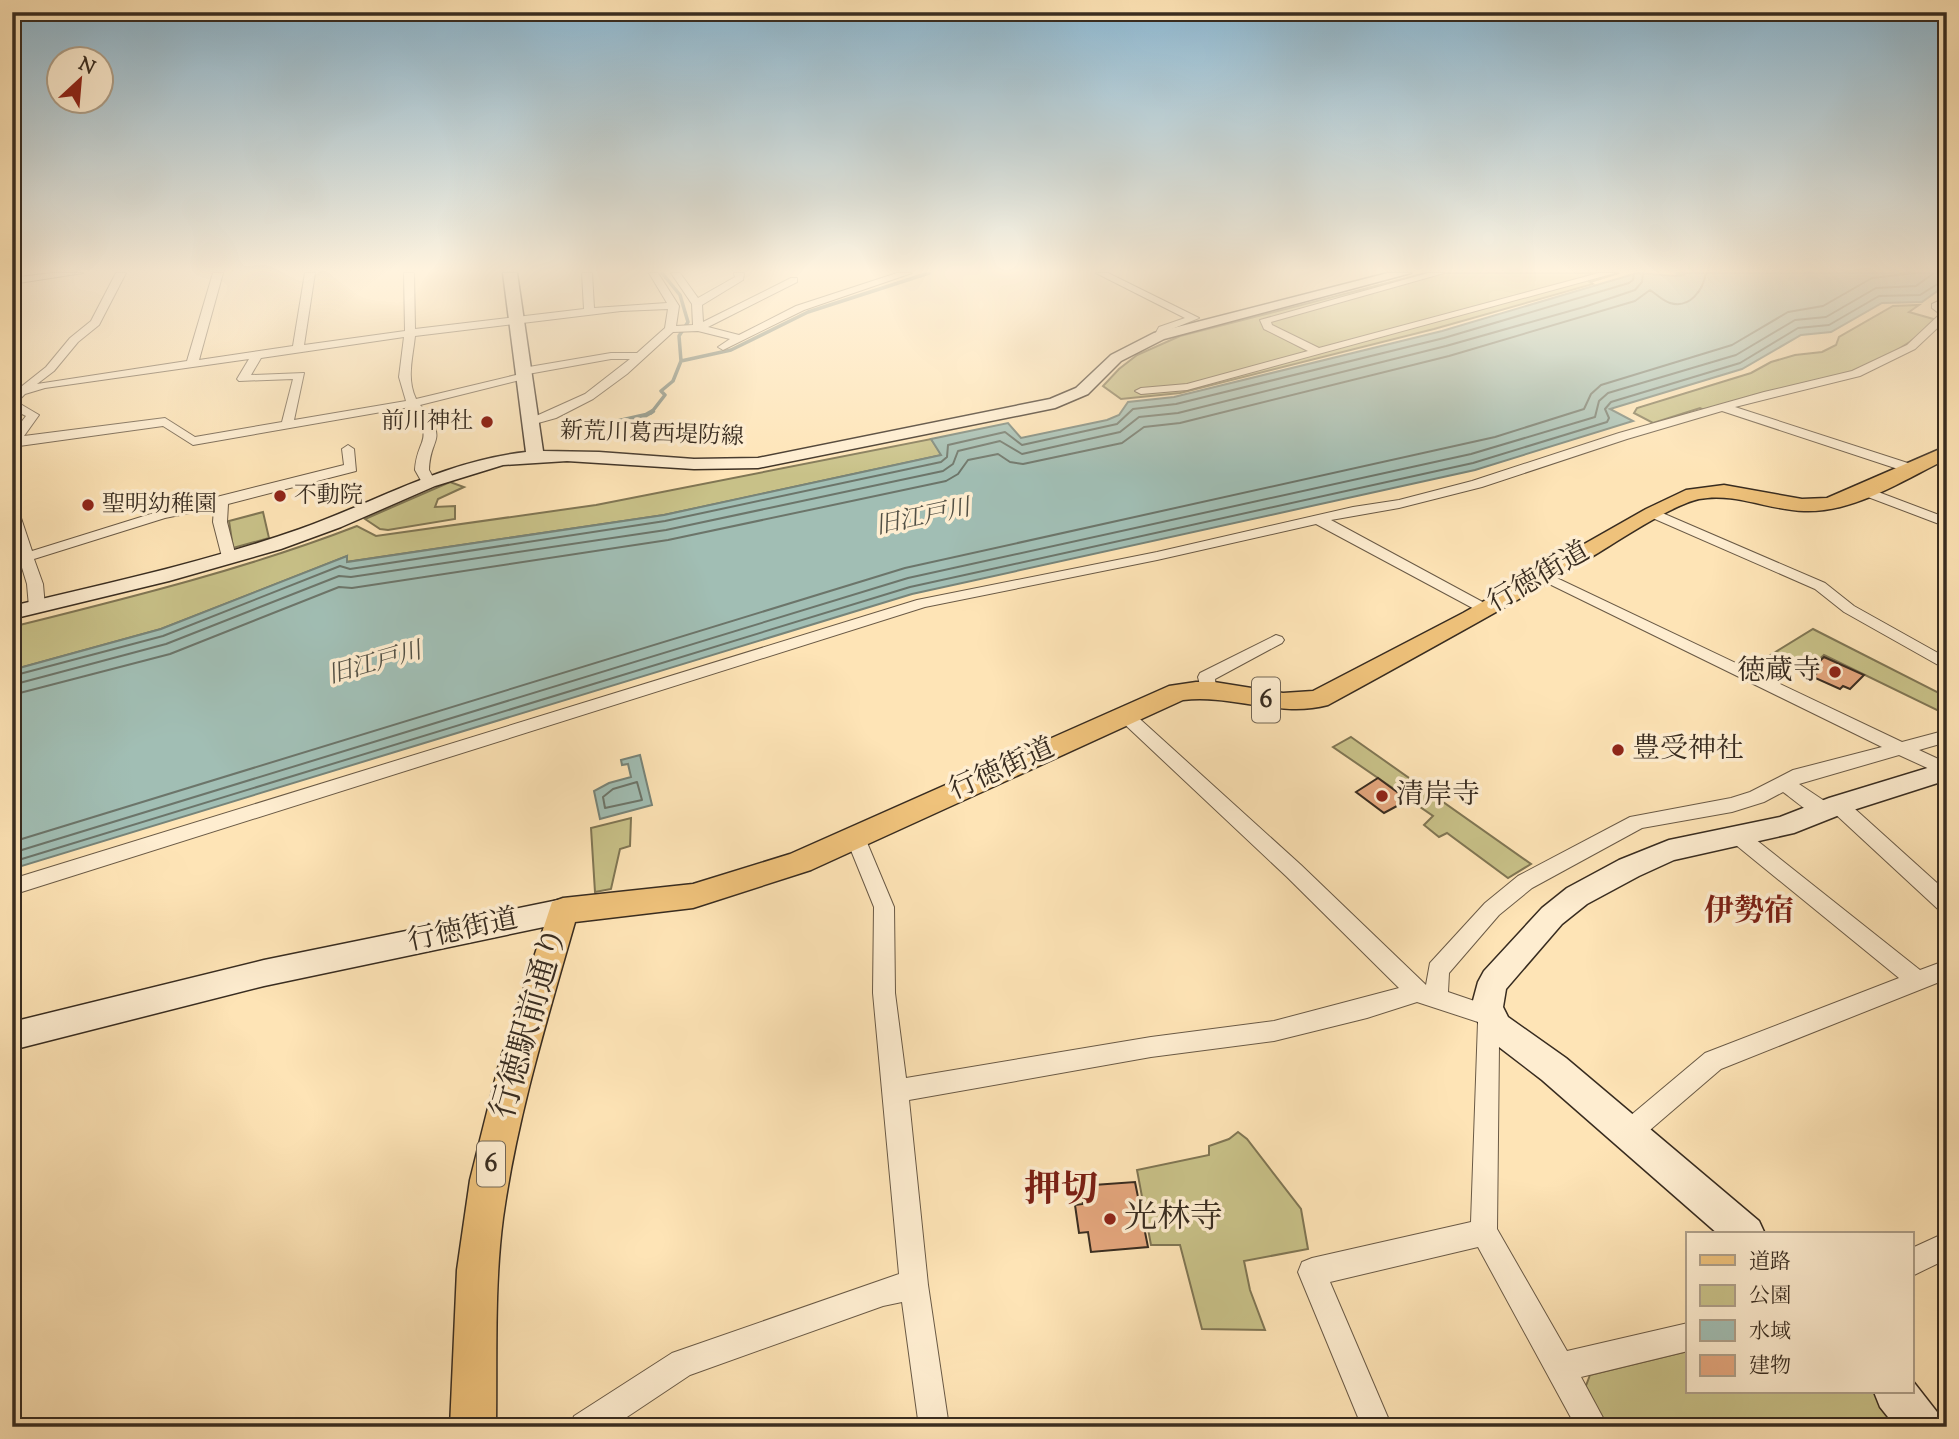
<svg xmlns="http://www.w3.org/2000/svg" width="1959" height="1439" font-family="'Sorts Mill Goudy','Noto Serif JP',serif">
<rect width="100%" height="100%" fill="#fee4b6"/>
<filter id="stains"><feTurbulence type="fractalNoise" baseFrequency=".00286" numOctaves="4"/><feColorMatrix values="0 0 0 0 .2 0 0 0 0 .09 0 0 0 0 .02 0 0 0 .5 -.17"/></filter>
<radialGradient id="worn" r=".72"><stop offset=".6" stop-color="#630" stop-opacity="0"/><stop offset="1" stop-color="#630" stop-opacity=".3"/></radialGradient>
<!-- green -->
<path fill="#c8c188" stroke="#807654" stroke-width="2" d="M1426 273H1619L1590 282 1593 284 1434 329 1180 393 1121 399 1103 386 1119 369 1137 355 1180 336Z
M1919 305 1909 312 1937 320C1876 379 1785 390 1706 411L1700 408 1653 423 1634 413 1637 408 1751 373 1771 362 1795 355 1822 352 1836 345 1839 337 1893 306Z
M931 439 942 455 664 515 346 562 347 556 161 629 12 670V627C128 598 246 569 357 526L376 536 596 505Z
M450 482 464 487 438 499 435 507 455 506V519L388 530 380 529 365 519Z
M263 512 269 538 233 548 229 521Z
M1813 629 1947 697V713L1945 714 1824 655 1805 672 1777 660 1763 672 1751 667Z
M1351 737 1531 864 1508 878 1447 833 1439 837 1424 825 1433 816 1333 747Z
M631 818 630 846 620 849 611 889 595 892 591 828Z
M1238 1132 1247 1139 1301 1209 1308 1249 1244 1261 1250 1290 1265 1330 1202 1329 1180 1245H1151L1137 1170 1209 1155V1146L1229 1139Z
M1688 1351V1392H1876L1902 1427H1605L1584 1391 1590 1375Z"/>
<!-- water -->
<path fill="#a1beb4" stroke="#778479" stroke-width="2" d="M1637 273C1648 273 1676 278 1683 275L1676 273H1947V284L1922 302 1882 303 1831 332 1801 335 1742 369 1610 409 1633 421 1475 470 912 594 12 869V670L161 629 347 556V562L664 515 941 455 931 439 1008 423 1021 438 1107 420 1119 415 1128 402 1174 397 1442 331Z
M640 755 652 805 600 819 594 791 609 783 631 777 628 764 622 765 621 760Z"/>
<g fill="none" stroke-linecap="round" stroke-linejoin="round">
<!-- shore -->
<path stroke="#6c756a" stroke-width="2" d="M12 676 163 636 340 566 350 569 665 521 941 462 947 457 948 445 1005 432 1022 445 1117 424 1133 409 1176 404 1444 338 1629 283 1633 280 1634 273
M12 685 166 644 339 576 351 577 666 530 943 471 953 464 958 451 1000 441 1022 454 1120 432 1139 417 1178 413 1446 346 1584 307 1635 290 1642 282 1643 273
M12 695 170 654 339 587 352 588 668 540 946 481 958 474 968 460 998 454 1010 462 1023 464 1122 443 1144 427 1180 423 1449 356 1635 301 1650 290C1656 294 1663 301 1670 303 1690 309 1703 290 1706 273
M637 782 642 800 605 808 603 797 613 789Z
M12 842 905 568 1495 437 1584 409 1591 394 1601 385 1732 345 1788 312 1823 306 1872 278 1915 273
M12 853 908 578 1471 454 1595 417 1599 401 1608 393 1736 355 1795 320 1826 317 1876 288 1916 286 1934 273
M12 862 910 587 1473 463 1607 422 1609 418 1605 409 1611 402 1740 363 1798 328 1829 325 1879 296 1920 295 1947 278"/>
<!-- stream-far1 -->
<path stroke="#778479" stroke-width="3.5" d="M662 273 680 295 688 322 679 336 681 361
M651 413 665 395 661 391 673 381 681 361 731 350 808 312 929 273"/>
<!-- stream -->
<path stroke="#778479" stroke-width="4.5" d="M606 424 646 415 653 411"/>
</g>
<!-- building -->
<path fill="#e5a77e" stroke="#382c20" stroke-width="2" d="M1824 657 1864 675 1850 689 1843 686 1840 689 1813 677 1816 674 1809 671Z
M1378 778 1408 800 1384 813 1356 792Z
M1135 1182 1148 1247 1091 1252 1088 1232 1079 1233 1075 1205 1083 1204 1080 1186Z"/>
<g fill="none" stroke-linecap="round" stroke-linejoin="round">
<!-- street casing -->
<g stroke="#6a5a46" stroke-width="2">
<path id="street" d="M52 273H83L12 284V278Z
M116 273H126L99 325 78 342 54 371 37 384 187 361 213 273H223L199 360 293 346 305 273H315L304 345 405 331 404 273H414L415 329 584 309 582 273H592L594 308 667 303 649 273H658L679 306 676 326 693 325 692 304 671 273H680L698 298 735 277 734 273H744L743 280 702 305 703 322 791 278H797V282L708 327 739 335 796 306 897 273H912L804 310 723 350 718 347 730 339 698 331 673 332 627 374 593 399 556 418 531 425 525 421 585 394 630 359H611L528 374V378L420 405C450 442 430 435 429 470L436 483 429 487 424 486 415 470C417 437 436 442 410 407L193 445 163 426 12 447V434L26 416 12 409V394L46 367 70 338 91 321ZM668 309 665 328 637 353H611L523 368 517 371 520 374 416 399C406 378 413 357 415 336L621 311ZM404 337 399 377 406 401 294 420 304 373 251 375 261 358ZM249 359 237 379 239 381 293 379 282 422 195 437 165 418 24 436 39 415 17 402 25 394 45 388Z
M1096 273H1108L1199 318 1167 331 1163 338H1155L1154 336 1159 327 1185 318Z
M1428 273H1444L1271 322 1272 325 1319 348 1599 273H1615L1187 390 1141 394 1135 391 1141 388 1187 384 1308 351 1264 329 1260 320Z
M1947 297V304L1943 306 1947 310V319L1915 349 1860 376 1735 407 1917 466V472H1907L1722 411 1627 439 1482 487 1399 508 1331 520 1490 606 1493 609 1490 612H1480L1316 524 1157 560 925 607 12 895V879L917 600 1157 552 1353 507 1399 500 1472 481 1619 433 1764 392 1852 371 1907 345 1940 314 1932 308V304Z
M348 445 354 449 356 471 228 504 227 522 236 557 234 560 229 561 222 557 213 522 214 508 165 518 34 559 43 584 45 607 37 612 29 607 27 584 12 535V508L19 512 32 551 157 512 344 465 342 449Z
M1865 487 1947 518V527L1860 494V488Z
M1653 509 1825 583 1854 606 1947 658V670L1844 612 1815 589 1648 516V510Z
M1542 571 1902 742 1947 730V742L1919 750 1947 763V777L1899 755 1799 784 1829 804 1831 800H1845L1947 892V913L1940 911 1832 811 1830 815C1814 820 1796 801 1783 792L1764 802 1732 812 1642 828 1532 888 1499 915 1449 973 1448 992 1498 1009 1501 1016 1499 1045 1497 1229 1567 1351 1688 1323V1351L1581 1377 1608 1427H1576L1478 1247 1330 1282 1392 1427H1362L1298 1272 1302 1262 1312 1258 1471 1222 1478 1022 1417 1002 1367 1018 1274 1041 1151 1057 909 1100 928 1285 949 1427H919L902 1302 883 1306 690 1375 612 1427H570L574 1416 672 1353 899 1274 873 993 874 907 846 838 849 833 856 831 863 833 894 907 895 993 906 1078 1151 1037 1274 1021 1399 988 1287 877 1119 719 1116 715 1119 711H1131L1301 865 1426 985 1430 963 1485 903 1518 876 1630 817 1731 798 1750 792 1793 770 1882 747 1537 578 1535 575 1537 572Z
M1276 635 1282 637 1284 640 1282 643 1215 679 1216 689 1214 693H1202L1198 677 1200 673Z
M1738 829 1745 831 1920 970 1947 960V979L1721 1069 1636 1142 1627 1146 1618 1142 1615 1134 1618 1126 1705 1053 1899 978 1731 841 1728 836 1731 831Z
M1947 1232V1259L1912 1276V1248Z"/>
</g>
<!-- secondary casing -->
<g stroke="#382c20" stroke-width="3">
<path id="secondary" d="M503 273H517L543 451 599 452 694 459 758 458 1050 399 1076 388 1111 355 1154 333 1388 273H1411L1164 339 1121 361 1088 394 1055 408 758 468 694 469 567 461 503 465 435 486 341 527 281 549 169 581 12 619V606C109 583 206 562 300 529 376 502 444 461 526 452Z
M1947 762V780L1847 812 1794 833 1674 860 1639 876 1587 904 1562 924 1506 989 1503 1007 1508 1017 1566 1058 1759 1221 1765 1234H1718L1542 1080 1486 1037 1471 1008 1478 982 1484 971 1542 908 1567 888 1619 860 1669 840 1780 817 1829 798Z
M563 899 573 903 578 911 573 919 563 923 264 986 12 1050V1022L264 960Z
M1912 1380 1937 1412 1943 1427H1896L1880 1407 1874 1392H1912Z"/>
</g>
<!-- primary casing -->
<g stroke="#382c20" stroke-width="3">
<path id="primary" d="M1947 446V459C1903 480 1854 513 1804 511 1769 510 1734 492 1699 499 1668 506 1608 548 1578 565 1496 613 1412 659 1328 705 1279 718 1232 694 1183 700L811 870 693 908 575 922C547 1020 517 1117 503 1218 494 1287 497 1357 496 1427H450L457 1270 470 1180 499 1064 552 902 563 898 693 884 790 854 1169 686 1196 682H1214L1283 693 1313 691 1463 613 1646 509 1686 490 1724 485 1802 499 1827 498Z"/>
</g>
<!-- street -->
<use href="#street" fill="#feedd0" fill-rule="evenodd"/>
<!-- secondary -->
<use href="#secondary" fill="#feedd0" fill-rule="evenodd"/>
<!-- primary -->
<use href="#primary" fill="#efc27b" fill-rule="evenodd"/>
</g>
<!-- sky -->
<linearGradient id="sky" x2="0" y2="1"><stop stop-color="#8bb8d3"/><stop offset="0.57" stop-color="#fff3de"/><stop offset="1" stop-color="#fff3de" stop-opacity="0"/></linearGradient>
<rect width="1959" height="475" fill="url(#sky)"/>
<!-- markers -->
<g fill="#8f2418" stroke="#feedd0" stroke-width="2.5">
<circle cx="487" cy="422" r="7"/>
<circle cx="280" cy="496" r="7"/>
<circle cx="88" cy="505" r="7"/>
<circle cx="1835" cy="672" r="7"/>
<circle cx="1618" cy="750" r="7"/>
<circle cx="1382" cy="796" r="7"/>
<circle cx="1110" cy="1219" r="7"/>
</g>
<g text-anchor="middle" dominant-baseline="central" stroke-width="7" stroke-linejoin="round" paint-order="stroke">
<!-- far-poi labels -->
<g font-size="23" fill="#382c20" stroke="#feedd0" text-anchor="start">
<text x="473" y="422" text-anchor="end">前川神社</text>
<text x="294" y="496">不動院</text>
<text x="102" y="505">聖明幼稚園</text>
</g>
<!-- far-street labels -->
<g font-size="23" fill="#382c20" stroke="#feedd0">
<text transform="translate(652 435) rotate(2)">新荒川葛西堤防線</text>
</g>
<!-- far-water labels -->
<g font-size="24" font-style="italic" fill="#525045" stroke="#feedd0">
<text transform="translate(923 518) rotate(-12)">旧江戸川</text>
<text transform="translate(375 664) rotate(-16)">旧江戸川</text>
</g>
<!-- shield labels -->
<g fill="#feedd0" stroke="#736655" stroke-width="2">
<rect x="1252" y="677.5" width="28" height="45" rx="5"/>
<rect x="477" y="1141.5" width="28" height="45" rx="5"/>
</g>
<g font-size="26" font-weight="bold" fill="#382c20">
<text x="1266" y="700">6</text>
<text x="491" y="1164">6</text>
</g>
<!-- street labels -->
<g font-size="28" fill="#382c20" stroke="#feedd0">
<text transform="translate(1539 578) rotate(-30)">行徳街道</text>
<text transform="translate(1002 770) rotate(-24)">行徳街道</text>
<text transform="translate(463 931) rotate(-12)">行徳街道</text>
</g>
<!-- poi labels -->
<g font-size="28" fill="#382c20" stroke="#feedd0" text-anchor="start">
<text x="1821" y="672" text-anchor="end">徳蔵寺</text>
<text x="1632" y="750">豊受神社</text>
<text x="1396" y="796">清岸寺</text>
</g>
<!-- neighbourhood labels -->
<g font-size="30" font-weight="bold" fill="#7a1f14" stroke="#feedd0">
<text x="1749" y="912">伊勢宿</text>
</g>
<!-- near-street labels -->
<g font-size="33" fill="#382c20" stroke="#feedd0">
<text transform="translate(531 1023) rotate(-74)">行徳駅前通り</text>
</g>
<!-- near-poi labels -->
<g font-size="33" fill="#382c20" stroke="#feedd0" text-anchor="start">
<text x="1124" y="1219">光林寺</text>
</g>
<!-- near-neighbourhood labels -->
<g font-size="37" font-weight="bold" fill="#7a1f14" stroke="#feedd0">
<text x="1061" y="1192">押切</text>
</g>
</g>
<!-- margin -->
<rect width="1959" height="1439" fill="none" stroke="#fee4b6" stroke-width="42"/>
<rect x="14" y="14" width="1931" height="1411" fill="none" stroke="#382c20" stroke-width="3.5"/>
<rect x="21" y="21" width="1917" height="1397" fill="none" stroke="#382c20" stroke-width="2"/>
<!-- legend -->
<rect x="1686" y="1232" width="228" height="161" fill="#feedd0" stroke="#afa08a" stroke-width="2"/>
<rect x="1700" y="1255" width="35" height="10" fill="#efc27b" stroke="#afa08a" stroke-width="2"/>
<text x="1749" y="1268" font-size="21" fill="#382c20">道路</text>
<rect x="1700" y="1285" width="35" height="21" fill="#c8c188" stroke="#afa08a" stroke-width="2"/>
<text x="1749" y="1302" font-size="21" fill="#382c20">公園</text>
<rect x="1700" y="1320" width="35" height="21" fill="#a1beb4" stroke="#afa08a" stroke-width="2"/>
<text x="1749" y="1338" font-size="21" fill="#382c20">水域</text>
<rect x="1700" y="1355" width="35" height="21" fill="#e5a77e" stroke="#afa08a" stroke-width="2"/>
<text x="1749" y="1372" font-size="21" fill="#382c20">建物</text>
<!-- north arrow -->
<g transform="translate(80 80) rotate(26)"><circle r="33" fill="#feedd0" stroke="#afa08a" stroke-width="2"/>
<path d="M0-5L12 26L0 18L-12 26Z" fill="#8f2418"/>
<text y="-10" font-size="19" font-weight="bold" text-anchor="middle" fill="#382c20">N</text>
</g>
<rect width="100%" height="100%" filter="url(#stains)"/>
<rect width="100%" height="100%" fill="url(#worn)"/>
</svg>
